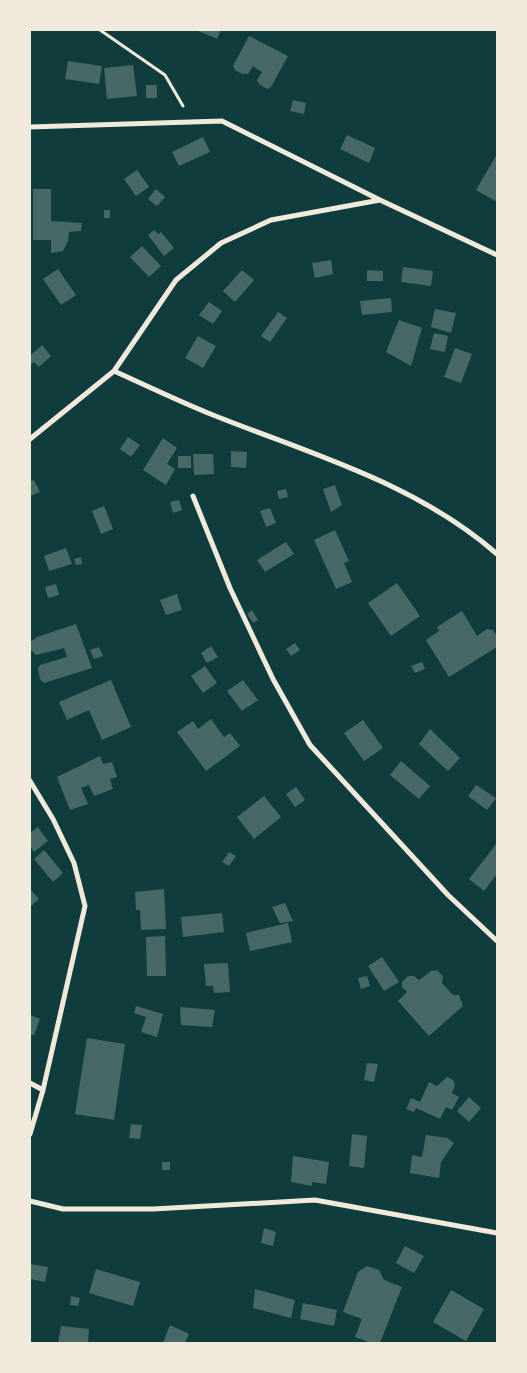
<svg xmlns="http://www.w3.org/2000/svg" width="527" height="1373" font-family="Barlow,sans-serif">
<rect width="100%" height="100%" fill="#0f3d3e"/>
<!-- building -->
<path fill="#486865" d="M196 30H221L217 39Z
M249 36 288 56 271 87 267 89 259 84 257 80 262 72 253 66 248 74H243L236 71 233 66Z
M68 61 102 66 99 84 65 79Z
M133 65 137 96 107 99 104 68Z
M146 85H157V98H146Z
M293 100 306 103 304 114 290 111Z
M347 135 375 148 369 163 340 149Z
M203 137 210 152 179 166 172 152Z
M497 154V202L476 190Z
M137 170 149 187 136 196 124 179Z
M33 189H51V221L82 223 81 231 69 232 68 241 63 251 51 253V240H33Z
M156 189 165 197 157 206 148 199Z
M104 210H110V218H104Z
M154 230 158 234 161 232 174 248 164 256 148 235Z
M142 246 161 266 149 277 130 257Z
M331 260 333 274 315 278 312 263Z
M403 267 433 271 431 286 401 282Z
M58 269 76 295 61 305 43 279Z
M242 270 254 280 235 302 223 291Z
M367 270 383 271V281H367Z
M391 298 392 312 362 315 360 301Z
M209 302 222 311 213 324 199 315Z
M435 309 456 313 451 333 431 327Z
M278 312 287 318 270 342 261 336Z
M399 320 422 328 411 366 386 352Z
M434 333 448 336 445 352 430 349Z
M198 336 216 346 203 368 185 358Z
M42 345 51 356 39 367 34 362 30 365V356Z
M455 348 472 354 461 383 444 377Z
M128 437 140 445 131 457 120 449Z
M163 438 177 448 167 464 175 469 166 485 143 470Z
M231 451 247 452 246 468 231 467Z
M193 454H213L214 474 194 475Z
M178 456H191V468H178Z
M34 480 40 492 30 496V481Z
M335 485 342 505 331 512 323 489Z
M286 489 288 497 279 499 277 491Z
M179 500 182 510 173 513 170 502Z
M104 506 113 529 101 534 92 511Z
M270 508 276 523 266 527 260 511Z
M335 530 349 561 344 563 352 582 336 589 314 540Z
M286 542 294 554 265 572 257 560Z
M66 548 72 564 49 571 44 556Z
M81 557 82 564 76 565 74 559Z
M397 583 420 616 391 636 368 603Z
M56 584 59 595 48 598 45 587Z
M177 594 182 610 166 615 160 600Z
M252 610 258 620 253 623 247 614Z
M462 611 477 636 487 629 493 630 497 636V647L449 677 426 640 439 631 437 627Z
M76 624 92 668 44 683 40 679 38 669 40 665 67 657 64 648 36 655 30 649V642L37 637Z
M295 643 300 650 291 656 286 649Z
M211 646 218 657 207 663 201 653Z
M99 647 103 656 94 659 90 650Z
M422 662 425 669 415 673 411 666Z
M205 666 217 683 203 693 191 676Z
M111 680 131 727 102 740 89 710 67 720 59 702Z
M243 680 258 700 242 711 227 691Z
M211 719 224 737 230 733 240 746 206 771 177 732 193 721 198 729Z
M363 720 383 748 364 761 344 733Z
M430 729 460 758 448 771 419 744Z
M100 756 103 764 112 762 117 777 110 779 113 789 94 796 89 785 81 788 88 804 70 810 57 777Z
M401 761 430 786 419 799 390 775Z
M476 785 496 798 487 810 468 796Z
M296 787 305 800 295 807 286 794Z
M264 796 281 817 254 839 237 817Z
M38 827 48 841 34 852 30 846V833Z
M497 843V874L484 891 469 879Z
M44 850 63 873 53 882 34 859Z
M229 852 236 856 229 866 222 862Z
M30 889 39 899 30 907Z
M164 889 166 929 141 930 140 910H136L135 892Z
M285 903 293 921 280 923 272 907Z
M222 913 224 932 183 937 181 917Z
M288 923 292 942 250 951 246 933Z
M165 936 166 976H147L146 937Z
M382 957 399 982 384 991 368 966Z
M228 963 230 992 214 993 213 986H206L204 964Z
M437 970 443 976 442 983 453 995H459L463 1006 429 1036 398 1001 407 992 402 987V982L408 976H414L419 980 431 971Z
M367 976 370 986 361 989 358 978Z
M136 1006 163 1014 157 1037 141 1032 146 1017 134 1013Z
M180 1007 215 1010 212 1027 181 1025Z
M30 1015 40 1019 34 1035H30Z
M87 1038 125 1044 114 1120 75 1114Z
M367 1063 378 1064 374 1082 364 1080Z
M447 1077 453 1080 455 1085 452 1093 459 1097 452 1110 446 1107 440 1119 416 1108 414 1112 406 1109 411 1098 420 1102 429 1082 437 1086Z
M469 1097 481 1108 469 1122 457 1111Z
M131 1124 142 1125 140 1139 129 1138Z
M352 1134 367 1136 364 1168 349 1166Z
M426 1135 447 1138 454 1143 441 1162 439 1178 410 1173 412 1155 422 1157Z
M293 1156 329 1162 326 1184 312 1182V1186L291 1182Z
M162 1162H170V1170H162Z
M264 1228 276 1232 273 1246 261 1243Z
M405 1246 424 1256 414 1273 396 1263Z
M30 1264 48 1267 45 1282 30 1279Z
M367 1266 379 1270 384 1280 402 1287 380 1343H371L355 1337 362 1319 343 1312 358 1272Z
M96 1269 140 1282 133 1306 89 1293Z
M255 1289 295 1300 291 1318 253 1308Z
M451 1290 484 1309 466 1341 433 1322Z
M71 1296 80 1298 78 1306 70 1305Z
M303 1303 337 1310 334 1326 300 1319Z
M170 1325 189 1334 185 1343H163Z
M61 1326 89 1329 88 1343H58Z"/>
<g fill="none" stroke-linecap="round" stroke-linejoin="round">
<!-- path -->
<path stroke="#f1e9da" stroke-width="3" d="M100 30 165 75 183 106"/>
<!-- minor -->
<path stroke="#f1e9da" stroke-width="5" d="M30 127 222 121 380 200
M497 255 380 200 271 220 221 243 176 280 114 371C145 385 176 400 208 413 307 453 415 482 497 554
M30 439 114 371
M193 496 230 588 273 679 310 745 448 895 497 941
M30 781 53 819 74 863 85 906 43 1090 30 1134
M30 1083 43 1090
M30 1201 63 1209H153L315 1200 497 1233"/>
</g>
<!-- border -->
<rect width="527" height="1373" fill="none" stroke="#f1e9da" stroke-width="62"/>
</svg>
